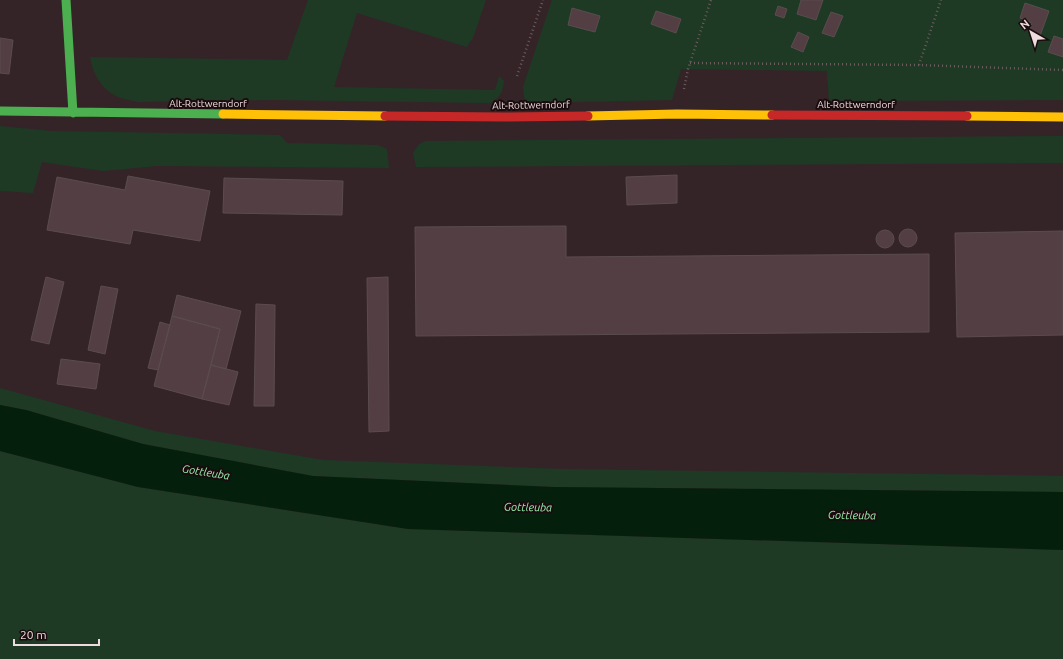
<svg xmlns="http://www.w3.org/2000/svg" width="1063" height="659" font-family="Ubuntu,sans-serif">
<rect width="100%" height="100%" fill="#352427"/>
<!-- green -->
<path fill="#1e3a25" d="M308 0H486L473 38 469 43 467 47 357 13 334 87 495 90 499 76 504 81C502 94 501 96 490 103L274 100 138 102C131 100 122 99 116 96 101 88 93 74 90 57L287 60Z
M552 0H1063V100L829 101 827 71 681 69 672 100 525 103 523 87Z
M0 126 51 131 280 135 287 143 378 145 387 149 389 168 157 166 103 171 42 162 33 193 0 191Z
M1063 136V163L416 167 413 153 419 144 426 141Z
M0 388 155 431 323 460 564 469 1063 476V492L553 487 313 476 143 444 26 410 0 405Z
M0 451 138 487 408 529 1063 550V659H0Z"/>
<!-- water -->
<path fill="#051f0d" d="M0 405 26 410 143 444 313 476 553 487 1063 492V550L408 529 138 487 0 451Z"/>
<!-- building -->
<path fill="#533f43" stroke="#5a4c4e" d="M801 0H823L816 20 797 14Z
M1025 3 1049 11 1040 36 1029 32 1032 23 1020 18Z
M778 6 787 9 784 18 775 15Z
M572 8 600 16 595 32 568 25Z
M656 11 681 19 676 33 651 24Z
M831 12 843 16 834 37 822 33Z
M798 32 809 37 803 52 791 47Z
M1054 36 1063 39V57L1048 52Z
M0 38 13 40 9 74 0 73Z
M677 175V203L627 205 626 177Z
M128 176 210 191 200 241 133 230 130 244 47 230 57 177 125 190Z
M224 178 343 181 342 215 223 213Z
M566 226V257L929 254V332L416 336 415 227Z
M899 238a9 9 0 1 1 18 0a9 9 0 1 1-18 0Z
M876 239a9 9 0 1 1 18 0a9 9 0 1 1-18 0Z
M1063 231V335L957 337 955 233Z
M46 277 64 282 49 344 31 340Z
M388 277 389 431 369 432 367 278Z
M101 286 118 289 105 354 88 350Z
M177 295 241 311 226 369 211 365 220 329 172 316Z
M256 304 275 305 274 406H254Z
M172 316 220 329 202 399 154 386Z
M160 322 170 325 158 370 148 368Z
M61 359 100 364 96 389 57 384Z
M211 365 238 372 229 405 202 399Z"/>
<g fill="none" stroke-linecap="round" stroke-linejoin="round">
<!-- path -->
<path stroke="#6c5c5f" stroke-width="2.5" stroke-dasharray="1 3" stroke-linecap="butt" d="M690 63 919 65 1063 70
M919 65 941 0
M517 76 543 0
M684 89 688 69 711 0"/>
<!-- fast -->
<path stroke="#4caf50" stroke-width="9" d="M66 0 73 113
M0 111 223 114"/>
<!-- slow -->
<path stroke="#ffc107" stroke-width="9" d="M223 114 385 116
M588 116 677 114 772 115
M967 116 1063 117"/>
<!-- jam -->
<path stroke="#c62828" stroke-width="9" d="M772 115 967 116
M385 116 505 117 588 116"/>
</g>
<g text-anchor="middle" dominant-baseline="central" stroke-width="4" stroke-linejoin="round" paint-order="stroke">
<!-- street labels -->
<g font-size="10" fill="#efdbdd" stroke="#1a0c0e">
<text x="208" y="103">Alt-Rottwerndorf</text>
<text x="856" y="104">Alt-Rottwerndorf</text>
<text transform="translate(531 105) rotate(-1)">Alt-Rottwerndorf</text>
</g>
<!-- water labels -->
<g font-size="11" font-style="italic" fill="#96ecad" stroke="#1a0c0e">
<text transform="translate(206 472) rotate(9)">Gottleuba</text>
<text transform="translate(528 507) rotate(1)">Gottleuba</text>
<text transform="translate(852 515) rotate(1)">Gottleuba</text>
</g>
</g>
<!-- north arrow -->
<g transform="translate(1031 32) rotate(321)" stroke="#1a0c0e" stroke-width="3" paint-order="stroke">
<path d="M0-3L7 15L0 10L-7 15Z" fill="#efdbdd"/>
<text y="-6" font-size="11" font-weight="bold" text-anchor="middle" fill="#efdbdd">N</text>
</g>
<!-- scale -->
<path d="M14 639v6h85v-6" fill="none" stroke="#efdbdd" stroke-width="2"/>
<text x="20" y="639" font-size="12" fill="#efdbdd" stroke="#1a0c0e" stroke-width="3" paint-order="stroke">20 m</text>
</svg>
